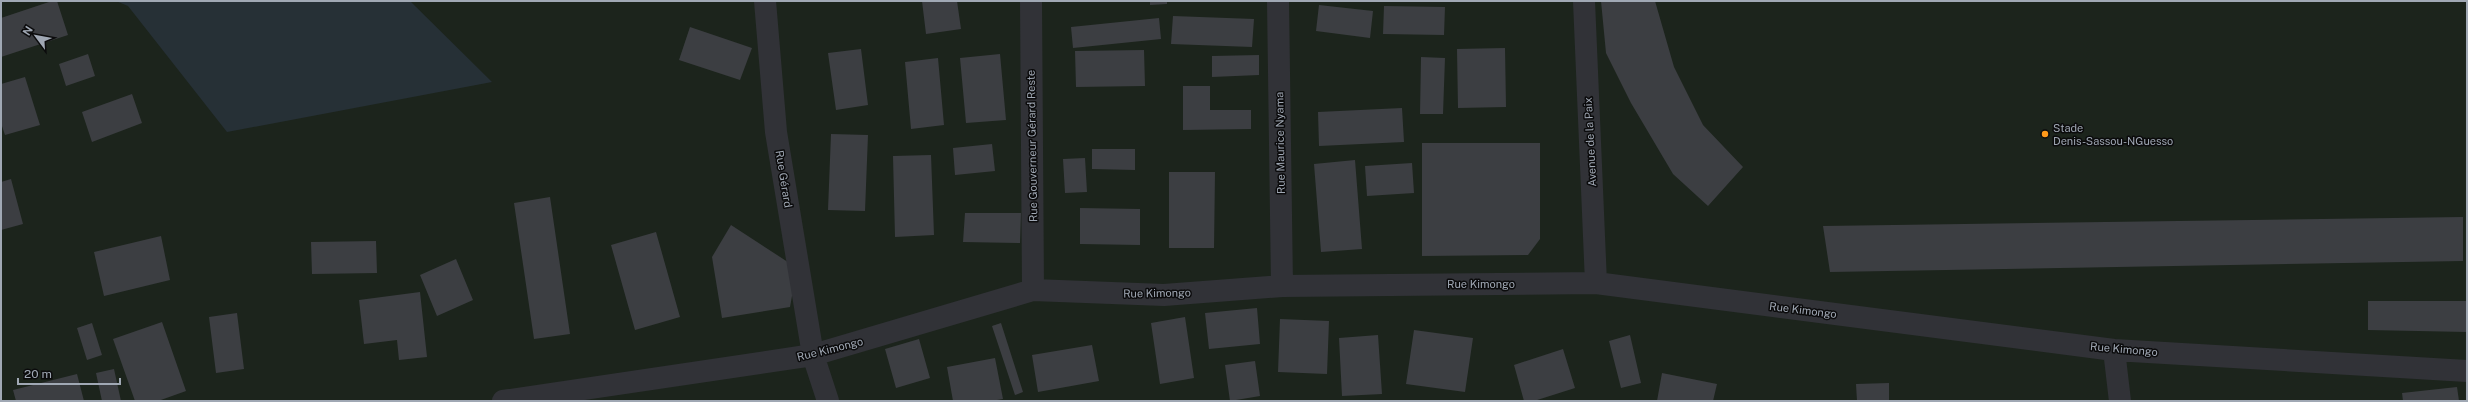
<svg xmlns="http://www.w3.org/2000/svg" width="2468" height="402" font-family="'Public Sans',sans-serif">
<rect width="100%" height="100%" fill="#101011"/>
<!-- green -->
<path fill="#1c241c" d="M1 1H2467V401H1Z"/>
<!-- water -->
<path fill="#263036" d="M116 1H410L492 82 227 132 128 6Z"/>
<!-- building -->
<path fill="#3c3e42" d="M52 1H57L68 35 1 57V18Z
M922 1H957L961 29 926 34Z
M1150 1H1167V4L1150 5Z
M1601 1H1655L1674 67 1703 125 1743 167 1708 206 1673 174 1631 103 1606 53Z
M1319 5 1373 11 1370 38 1316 31Z
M1384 6 1445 7 1444 35 1383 34Z
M1173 16 1254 19 1252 47 1171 44Z
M1159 18 1161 39 1073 48 1071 27Z
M690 27 752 48 740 80 679 60Z
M1505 48 1506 107 1458 108 1457 49Z
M861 49 868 105 836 110 828 53Z
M1144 50 1145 86 1076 87 1075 51Z
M88 54 95 76 66 86 59 64Z
M1000 54 1006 120 966 123 960 58Z
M1259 55V75L1212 77V56Z
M1421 57 1445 58 1443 114H1420Z
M938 58 944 125 911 129 905 62Z
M25 77 40 125 5 135 1 123V84Z
M1183 86H1210V110H1251V129L1183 130Z
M132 94 142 123 92 142 82 112Z
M1402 108 1404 142 1319 146 1318 112Z
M831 134 868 135 865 211 828 210Z
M1422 143H1540V239L1528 255 1422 256Z
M992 144 995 171 955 175 953 148Z
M1092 149H1135V170L1092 169Z
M931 155 934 235 895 237 893 156Z
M1085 158 1087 192 1065 193 1063 159Z
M1355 160 1362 249 1321 252 1314 164Z
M1412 163 1414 193 1367 196 1365 166Z
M1169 172H1215L1214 248H1169Z
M11 179 23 224 1 230V182Z
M550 197 570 334 534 339 514 203Z
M1080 208 1140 209V245L1080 244Z
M965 213H1021L1020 243 963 242Z
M2463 217V261L1830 272 1823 226Z
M731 225 797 268 790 307 722 318 712 257Z
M656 232 680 317 635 330 611 245Z
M161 236 170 280 104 296 94 252Z
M376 241 377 273 312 274 311 242Z
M456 259 473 300 437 316 420 275Z
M420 292 427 357 399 360 397 340 364 344 359 300Z
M2368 301H2467V332L2368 330Z
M1257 308 1260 344 1209 349 1205 313Z
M237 313 244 369 216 373 209 317Z
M1185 317 1194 378 1160 384 1151 323Z
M1280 319 1329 321 1327 374 1278 372Z
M162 322 186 391 158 401H135L113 339Z
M92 323 102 355 87 360 77 328Z
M1001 323 1023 392 1015 395 992 326Z
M1414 330 1473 338 1465 392 1406 384Z
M1378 335 1382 394 1342 396 1339 338Z
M1630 335 1641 383 1621 388 1609 341Z
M919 339 930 378 896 388 885 349Z
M1092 345 1099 381 1038 392 1032 355Z
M1563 349 1575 388 1534 401H1524L1514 365Z
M995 358 1003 399 991 401H953L947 367Z
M1255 361 1260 396 1230 401 1225 365Z
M114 369 121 401H102L96 373Z
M1662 373 1717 384 1713 401H1657Z
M77 374 84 401H16L13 390Z
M1889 383V401H1857L1856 384Z
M2457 387 2459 401H2403L2402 393Z"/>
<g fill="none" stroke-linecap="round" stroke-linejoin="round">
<!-- street -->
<path stroke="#313237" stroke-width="22" d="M765 1 776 132 813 355 828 401
M1031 1 1033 290
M1278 1 1282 286
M1584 1 1596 283
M2114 350 2120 401
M503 401 813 355 1033 290 1164 295 1282 286 1596 283 2114 350 2467 371"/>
</g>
<!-- markers -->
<circle fill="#ff991a" stroke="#0b0b0c" stroke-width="1.5" cx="2045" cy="134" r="4"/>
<g text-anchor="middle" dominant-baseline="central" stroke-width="3" stroke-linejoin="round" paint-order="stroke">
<!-- poi labels -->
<g font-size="11" fill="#a0a8b4" stroke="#0b0b0c" text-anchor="start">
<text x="2053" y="128">Stade<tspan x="2053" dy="13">Denis-Sassou-NGuesso</tspan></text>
</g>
<!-- street labels -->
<g font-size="11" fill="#a0a8b4" stroke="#0b0b0c">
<text transform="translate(1590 142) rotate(-93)">Avenue de la Paix</text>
<text transform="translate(1280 143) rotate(-91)">Rue Maurice Nyama</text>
<text transform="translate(1032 146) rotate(-91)">Rue Gouverneur Gérard Reste</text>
<text transform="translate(784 179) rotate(81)">Rue Gérard</text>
<text x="1481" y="284">Rue Kimongo</text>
<text transform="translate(1157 293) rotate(-1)">Rue Kimongo</text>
<text transform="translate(1803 310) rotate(7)">Rue Kimongo</text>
<text transform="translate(830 349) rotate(-14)">Rue Kimongo</text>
<text transform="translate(2124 349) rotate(5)">Rue Kimongo</text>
</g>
</g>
<!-- border -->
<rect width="2468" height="402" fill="none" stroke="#a0a8b4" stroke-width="4"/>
<!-- north arrow -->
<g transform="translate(36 36) rotate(302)" stroke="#0b0b0c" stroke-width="3" paint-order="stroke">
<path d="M0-3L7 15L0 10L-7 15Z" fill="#a0a8b4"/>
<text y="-6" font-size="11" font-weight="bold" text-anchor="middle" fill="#a0a8b4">N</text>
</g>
<!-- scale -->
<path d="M18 378v6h102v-6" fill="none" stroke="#a0a8b4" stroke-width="2"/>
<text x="24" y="378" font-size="12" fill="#a0a8b4" stroke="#0b0b0c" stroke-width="3" paint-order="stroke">20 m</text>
</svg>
